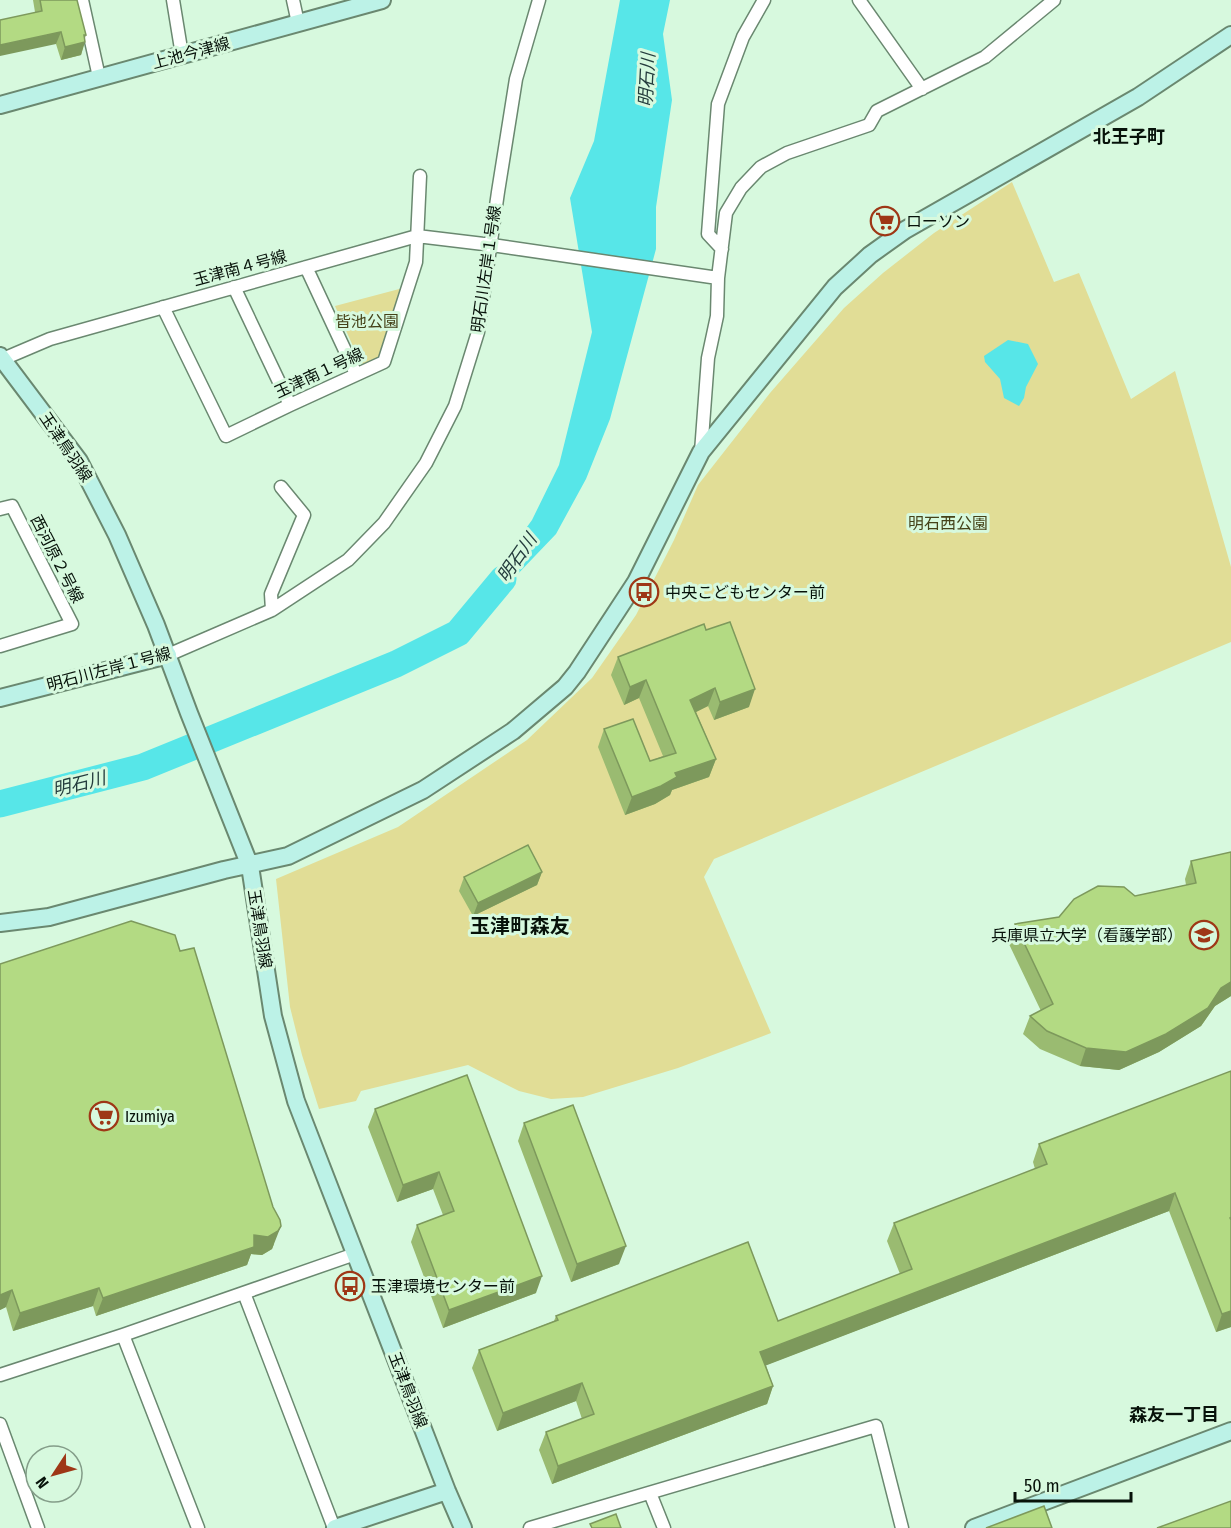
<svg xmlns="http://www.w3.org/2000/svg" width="1231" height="1528" font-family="'Fira Sans Condensed','Noto Sans JP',sans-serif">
<rect width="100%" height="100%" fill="#d7f9de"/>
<!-- green -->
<path fill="#e1dd96" d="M1012 182 1054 282 1079 273 1131 399 1175 371 1231 567V642L714 859 704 877 771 1033 678 1068 583 1097 551 1099 519 1091 468 1065 361 1091 356 1101 319 1109 302 1055 290 1007 276 879 398 827 527 740 592 678 636 615 674 540 698 485 770 393 844 308 883 273 934 233Z
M403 288 377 362 361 364 335 306Z"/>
<!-- water -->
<path fill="#57e6e8" d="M620 0H670L663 34 672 100 656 207V249L610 419 586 479 556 534 474 620 493 574 532 520 559 465 592 332 570 198 594 141Z
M1008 340 1028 344 1038 364 1026 387 1024 398 1019 406 1004 398 1000 379 985 362 984 356Z"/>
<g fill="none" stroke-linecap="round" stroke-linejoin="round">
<!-- river -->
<path stroke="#57e6e8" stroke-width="27" d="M0 804 143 767 396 664 458 633 503 579"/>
<!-- street casing -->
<g stroke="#6a8870" stroke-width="15">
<path id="street" d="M82 0 99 77
M173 0 182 55
M293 0 298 23
M859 0 922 89
M722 249 708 234 718 104 743 37 764 0
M306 267 356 374
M234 287 290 405
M163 307 226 436 290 405 384 362 416 262 420 176
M3 359 50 339 417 236 492 245 718 278
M701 452 708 358 717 316 718 278 726 213 741 188 761 167 787 153 869 125 877 111 985 57 1054 0
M0 509 12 506 72 624 0 646
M272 610 271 594 304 515 281 487
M168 655 272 610 348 560 384 523 426 463 455 406 478 332 498 192 516 79 539 0
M244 1293 334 1528
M123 1335 198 1528
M0 1375 123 1335 355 1254
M0 1424 38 1528
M650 1493 664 1528
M530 1528 876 1426 902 1528"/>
</g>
<!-- secondary casing -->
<g stroke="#6a8870" stroke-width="20">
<path id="secondary" d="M0 105 382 0
M0 356 79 461 117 535 156 625 189 713 250 866 273 1016 296 1101 447 1491 463 1528
M0 698 168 655
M0 923 49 917 224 870 288 856 423 790 513 731 565 687 577 672 636 582 701 452 835 287 870 255 905 230 1138 97 1231 35
M335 1528 447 1491
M974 1528 1231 1431"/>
</g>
<!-- street -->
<use href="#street" stroke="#fff" stroke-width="12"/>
<!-- secondary -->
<use href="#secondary" stroke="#bcf2e7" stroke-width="16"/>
</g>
<!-- wall -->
<path fill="#9abb71" d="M33 0H77L85 39 81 55 61 60 56 44 35 12Z
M706 630 749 707 714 720 708 706 696 712 716 759 709 777 672 790 670 795 655 804 625 815 598 747 604 729 650 761 663 756 639 698 624 705 611 675 618 657Z
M1231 852V996L1215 1006 1201 1026 1159 1052 1119 1070 1080 1066 1040 1049 1023 1034 1030 1016 1041 1011 1008 942 1015 924 1059 917 1135 896 1186 885 1185 879 1191 861Z
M542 872 537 885 473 916 459 891 464 877Z
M0 964 274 1244 272 1249 262 1255 251 1254 247 1265 96 1316 93 1306 13 1331 6 1307 0 1310Z
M1231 1071V1327L1216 1332 1169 1211 766 1365 773 1386 767 1404 552 1484 539 1450 546 1432 582 1419 576 1401 497 1431 472 1368 479 1350 554 1321 556 1316 778 1321 900 1274 887 1241 894 1223 1035 1169 1033 1162 1039 1144Z
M467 1075 536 1293 443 1328 411 1242 417 1225 443 1215 433 1189 397 1202 368 1127 375 1109Z
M524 1123 619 1264 571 1282 518 1141Z"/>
<!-- shaded-wall -->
<path fill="#7d995c" d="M61 32 56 44 0 56V45Z
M84 35H86L83 43 85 42 81 55 61 60 65 47Z
M646 680 639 698 624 705 630 687Z
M715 688 708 706 684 718 690 700Z
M755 689 749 707 714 720 720 702Z
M716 759 709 777 672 790 670 795 655 804 625 815 632 797 675 773Z
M542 872 537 885 473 916 478 903Z
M1231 982V996L1215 1006 1201 1026 1159 1052 1119 1070 1080 1066 1086 1048 1221 988Z
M439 1172 433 1189 397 1202 403 1185Z
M1175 1193 1169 1211 754 1370 760 1352Z
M281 1226 272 1249 262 1255 251 1254 247 1265 96 1316 103 1298 254 1235Z
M626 1246 619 1264 571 1282 577 1264Z
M542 1276 536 1293 443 1328 449 1310Z
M99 1288 93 1306 13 1331 20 1313Z
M12 1290 6 1307 0 1310V1295Z
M1231 1311V1327L1216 1332 1222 1314Z
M582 1383 576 1401 497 1431 503 1413Z
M773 1386 767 1404 552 1484 558 1466Z"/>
<!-- building -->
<path fill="#b3da83" stroke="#7d995c" stroke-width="1.5" d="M40 0H77L86 35H84L85 42 65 47 61 32 0 45V20L42 11Z
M730 622 755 689 720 702 715 688 690 700 716 759 675 773 677 777 661 786 632 797 604 729 633 719 650 761 676 753 646 680 630 687 618 657 704 624 706 630Z
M528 845 542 872 478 903 464 877Z
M1231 852V982L1221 988 1208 1008 1166 1034 1126 1052 1086 1048 1047 1031 1030 1016 1053 1004 1015 924 1059 917 1074 899 1098 886 1124 887 1135 896 1196 883 1191 861Z
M131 921 175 935 180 951 194 948 273 1207 280 1220 281 1226 278 1231 268 1237 254 1235V1247L103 1298 99 1288 20 1313 12 1290 0 1295V964Z
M1231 1071V1217L1230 1218 1231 1220V1311L1222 1314 1175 1193 760 1352 773 1386 558 1466 546 1432 594 1414 582 1383 503 1413 479 1350 558 1320 556 1316 748 1242 778 1321 912 1269 894 1223 1047 1164 1039 1144Z
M467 1075 542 1276 449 1310 417 1225 454 1211 439 1172 403 1185 375 1109Z
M573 1105 626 1246 577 1264 524 1123Z
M1231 1501V1528H1157Z
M1044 1506 1052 1528H986Z
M616 1514 621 1528H592L590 1524Z"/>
<!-- icons -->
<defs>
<g id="supermarket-ring" transform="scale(1.5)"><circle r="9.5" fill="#d7f9de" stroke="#9e3716" stroke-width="1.5"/><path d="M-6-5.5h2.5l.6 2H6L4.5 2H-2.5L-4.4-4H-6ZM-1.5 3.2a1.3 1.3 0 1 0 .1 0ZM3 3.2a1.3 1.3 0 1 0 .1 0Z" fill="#9e3716"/></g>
<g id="bus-ring" transform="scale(1.5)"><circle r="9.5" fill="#d7f9de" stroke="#9e3716" stroke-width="1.5"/><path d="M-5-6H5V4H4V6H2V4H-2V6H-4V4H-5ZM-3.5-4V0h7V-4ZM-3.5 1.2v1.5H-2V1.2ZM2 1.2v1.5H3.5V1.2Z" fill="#9e3716"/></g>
<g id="university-ring" transform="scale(1.5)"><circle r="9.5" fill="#d7f9de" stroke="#9e3716" stroke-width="1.5"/><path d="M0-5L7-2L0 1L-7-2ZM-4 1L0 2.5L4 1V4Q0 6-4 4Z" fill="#9e3716"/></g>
</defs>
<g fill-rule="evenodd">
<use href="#supermarket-ring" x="885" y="221"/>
<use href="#bus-ring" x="644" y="592"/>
<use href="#university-ring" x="1204" y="935"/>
<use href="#supermarket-ring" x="104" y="1116"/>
<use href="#bus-ring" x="350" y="1286"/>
</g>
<g text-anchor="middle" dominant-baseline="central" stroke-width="6" stroke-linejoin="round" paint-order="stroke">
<!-- street labels -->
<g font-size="16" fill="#07120a" stroke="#d7f9de">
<text transform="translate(191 53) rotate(-15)">上池今津線</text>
<text transform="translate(240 268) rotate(-15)">玉津南４号線</text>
<text transform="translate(486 269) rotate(-82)">明石川左岸１号線</text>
<text transform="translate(319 373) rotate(-25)">玉津南１号線</text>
<text transform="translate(66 447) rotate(56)">玉津鳥羽線</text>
<text transform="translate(57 559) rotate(63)">西河原２号線</text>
<text transform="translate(109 669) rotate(-15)">明石川左岸１号線</text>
<text transform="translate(260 929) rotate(81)">玉津鳥羽線</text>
<text transform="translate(408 1390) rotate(69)">玉津鳥羽線</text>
</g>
<!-- poi labels -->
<g font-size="16" fill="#07120a" stroke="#d7f9de" text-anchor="start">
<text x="906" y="221">ローソン</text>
<text x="665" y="592">中央こどもセンター前</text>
<text x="1183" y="935" text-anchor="end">兵庫県立大学（看護学部）</text>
<text x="125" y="1116">Izumiya</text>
<text x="371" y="1286">玉津環境センター前</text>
</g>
<!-- park labels -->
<g font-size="16" fill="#454219" stroke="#d7f9de">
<text x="367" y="321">皆池公園</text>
<text x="948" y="523">明石西公園</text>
</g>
<!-- water labels -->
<g font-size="18" font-style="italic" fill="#243c3d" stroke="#d7f9de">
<text transform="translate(647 80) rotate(-87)">明石川</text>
<text transform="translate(517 558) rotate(-55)">明石川</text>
<text transform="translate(79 784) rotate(-14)">明石川</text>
</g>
<!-- neighbourhood labels -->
<g font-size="18" font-weight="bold" fill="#07120a" stroke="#d7f9de">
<text x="1129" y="137">北王子町</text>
<text x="1174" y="1415">森友一丁目</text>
</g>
<!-- quarter labels -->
<g font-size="20" font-weight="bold" fill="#07120a" stroke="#d7f9de">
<text x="520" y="926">玉津町森友</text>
</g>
</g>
<!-- north arrow -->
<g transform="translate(54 1474) rotate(234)"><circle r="28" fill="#d7f9de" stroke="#849d89" stroke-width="1.5"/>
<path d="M0-4.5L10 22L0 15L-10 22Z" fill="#9e3716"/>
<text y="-9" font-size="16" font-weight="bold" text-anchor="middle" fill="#07120a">N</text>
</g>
<!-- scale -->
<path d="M1015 1492v9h116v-9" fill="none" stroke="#07120a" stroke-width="3"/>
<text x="1024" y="1492" font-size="18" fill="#07120a" stroke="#d7f9de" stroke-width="4.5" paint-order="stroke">50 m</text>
</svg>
